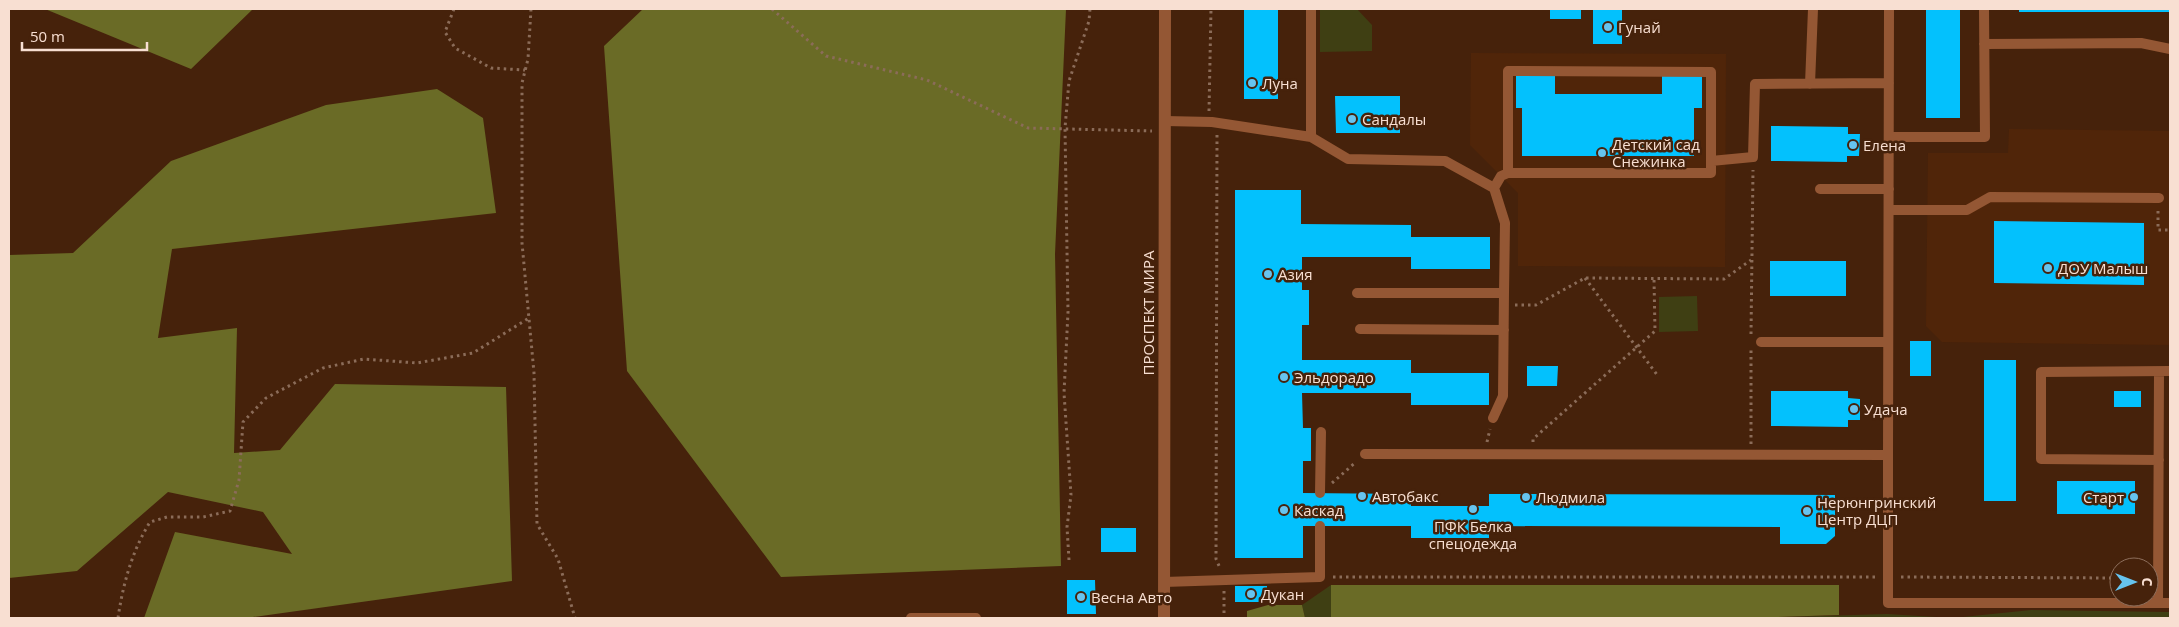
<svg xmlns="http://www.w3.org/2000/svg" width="2179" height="627" font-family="'Open Sans',sans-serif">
<rect width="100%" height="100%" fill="#46220b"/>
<!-- built -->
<path fill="#502509" d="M1471 53 1726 54 1725 267 1518 266V193L1470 145Z
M2009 129 2170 131V345L1942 342 1926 326 1928 153H2008Z"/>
<!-- green -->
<path fill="#3f3f13" d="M1320 9H1357L1372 25V51L1320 52Z
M1697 296 1698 331 1659 332V297Z
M1331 585V617L1334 618H1305L1302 605Z
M2031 610 2170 612V618H1749L1887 614 1953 618Z"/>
<!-- forest -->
<path fill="#6a6b26" d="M45 9H253L191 69Z
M643 9H1066L1055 254 1061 566 781 577 627 371 604 46Z
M437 89 483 118 496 213 172 249 158 338 237 328 234 453 280 450 335 384 506 387 512 581 246 618H144L175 532 292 554 263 512 168 492 77 571 9 578V255L73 253 171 161 326 105Z
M1331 585H1839V615L1749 618H1334L1331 617Z
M1268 605H1302L1305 618H1247V611Z"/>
<!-- building -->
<path fill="#03c1fd" d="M1244 9H1278V99H1244Z
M1550 9H1581V19H1550Z
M1926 9H1960V118H1926Z
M2019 9H2170V12H2019Z
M1593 10H1622V44H1593Z
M1516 76H1555V94H1662V76H1702V108H1694V156H1522V108H1516Z
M1335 96H1400V133H1336Z
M1771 126 1848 127V134H1860L1859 156H1847V162L1771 161Z
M1235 190H1301V224L1411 225V237H1490V269H1411V257H1302V290H1309V325H1302V360H1411V373H1489V405H1411V393H1302L1303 428H1311V461H1303V493L1411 494V506H1489V494L1835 495V536L1826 544H1780V527L1489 526V538H1411V526H1303V558H1235Z
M1994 221 2144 223V285L1994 283Z
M1770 261H1846V296H1770Z
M1910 341H1931V376H1910Z
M1984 360H2016V501H1984Z
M1527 366H1558L1557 386H1527Z
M1771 391H1848V398L1860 399V420H1848V427L1771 426Z
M2114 391H2141V407H2114Z
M2057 481H2135V514H2057Z
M1101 528H1136V552H1101Z
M1067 580H1095L1096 614H1067Z
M1235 586H1267V602H1235Z"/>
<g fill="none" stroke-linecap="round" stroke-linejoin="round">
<!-- path -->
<path stroke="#8b6c59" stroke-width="3" stroke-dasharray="2.5 4" stroke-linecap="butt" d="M454 9 445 32 455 48 491 68 525 70
M531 9 528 59 522 83V243L534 373 537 524 558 559 575 618
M772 9 826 56 927 80 1028 128 1152 131
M1209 111 1211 9
M1217 135 1216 559 1220 568
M2158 211V230H2170
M1585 278 1658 376
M1515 305H1536L1585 278 1724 279 1751 260
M1751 334 1753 170
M1487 442 1490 429
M1533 442V439L1655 331 1654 279
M1751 444V350
M1332 483 1356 462
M1069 560 1067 527 1071 495 1064 393 1068 312 1065 128 1069 81 1089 21 1090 9
M1333 577H1877
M1901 577 2119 578
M1224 591V618
M118 618C123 584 132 551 150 522L167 517H203L230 511 239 480 243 422 266 398 323 368 364 359 417 363 473 353 529 318"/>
<!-- service -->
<path stroke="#945734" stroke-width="10" d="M1984 44 2141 43 2170 49
M1810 84 1813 9
M1165 121 1212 122 1311 137V9
M1311 137 1348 159 1445 161 1494 188 1505 223 1504 293H1357
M1889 137H1985L1984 9
M1711 161 1753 157 1755 84 1889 83
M1494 188 1501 176 1508 173H1711V72L1508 71V173
M1820 189H1889
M1889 210H1967L1990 197 2159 198
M1360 329 1504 330
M1761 342H1888
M1493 418 1503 396 1504 293
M1365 454 1888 455V603H2170
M1888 455 1889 9
M2159 460 2041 459V372L2170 371
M1320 493 1321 432
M1164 582 1320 577V526
M2158 602 2159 372
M911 618H976"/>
<!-- minor -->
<path stroke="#945734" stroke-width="12" d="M1164 618 1165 9"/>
</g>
<!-- markers -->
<g fill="#66c4ef" stroke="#46220b" stroke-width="2">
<circle cx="1608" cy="27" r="5"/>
<circle cx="1252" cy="83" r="5"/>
<circle cx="1352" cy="119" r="5"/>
<circle cx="1853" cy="145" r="5"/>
<circle cx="1602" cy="153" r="5"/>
<circle cx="2048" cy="268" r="5"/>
<circle cx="1268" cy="274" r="5"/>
<circle cx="1284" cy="377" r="5"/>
<circle cx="1854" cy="409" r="5"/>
<circle cx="1362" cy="496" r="5"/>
<circle cx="1526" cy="497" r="5"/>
<circle cx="2134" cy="497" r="5"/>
<circle cx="1473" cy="509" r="5"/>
<circle cx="1284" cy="510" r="5"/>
<circle cx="1807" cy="511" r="5"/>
<circle cx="1251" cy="594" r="5"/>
<circle cx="1081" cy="597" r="5"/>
</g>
<g text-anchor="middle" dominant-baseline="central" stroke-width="5" stroke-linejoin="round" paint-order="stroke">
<!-- poi labels -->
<g font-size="15" fill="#f8dfd2" stroke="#46220b" text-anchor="start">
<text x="1618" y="27">Гунай</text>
<text x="1262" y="83">Луна</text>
<text x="1362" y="119">Сандалы</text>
<text x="1612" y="144">Детский сад<tspan x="1612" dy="17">Снежинка</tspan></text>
<text x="1863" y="145">Елена</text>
<text x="2058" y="268">ДОУ Малыш</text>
<text x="1278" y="274">Азия</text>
<text x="1294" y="377">Эльдорадо</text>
<text x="1864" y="409">Удача</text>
<text x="1372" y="496">Автобакс</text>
<text x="1536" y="497">Людмила</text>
<text x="2124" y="497" text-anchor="end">Старт</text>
<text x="1817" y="502">Нерюнгринский<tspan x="1817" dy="17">Центр ДЦП</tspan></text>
<text x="1294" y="510">Каскад</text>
<text x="1473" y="526" text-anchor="middle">ПФК Белка<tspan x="1473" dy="17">спецодежда</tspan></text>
<text x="1261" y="594">Дукан</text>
<text x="1091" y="597">Весна Авто</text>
</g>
<!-- street labels -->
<g font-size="15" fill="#f8dfd2" stroke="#46220b">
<text transform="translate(1148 313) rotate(-90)">ПРОСПЕКТ МИРА</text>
</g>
</g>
<!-- border -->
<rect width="2179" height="627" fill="none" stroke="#f8dfd2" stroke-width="20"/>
<!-- north arrow -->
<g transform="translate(2134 582) rotate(90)"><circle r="24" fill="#46220b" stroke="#8d6e5b"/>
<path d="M0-4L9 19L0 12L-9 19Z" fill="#66c4ef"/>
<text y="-8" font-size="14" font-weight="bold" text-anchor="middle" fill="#f8dfd2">С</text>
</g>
<!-- scale -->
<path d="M22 42v8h125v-8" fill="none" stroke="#f8dfd2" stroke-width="2.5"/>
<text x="30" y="42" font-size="15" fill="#f8dfd2" stroke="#46220b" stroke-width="4" paint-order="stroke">50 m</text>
</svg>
